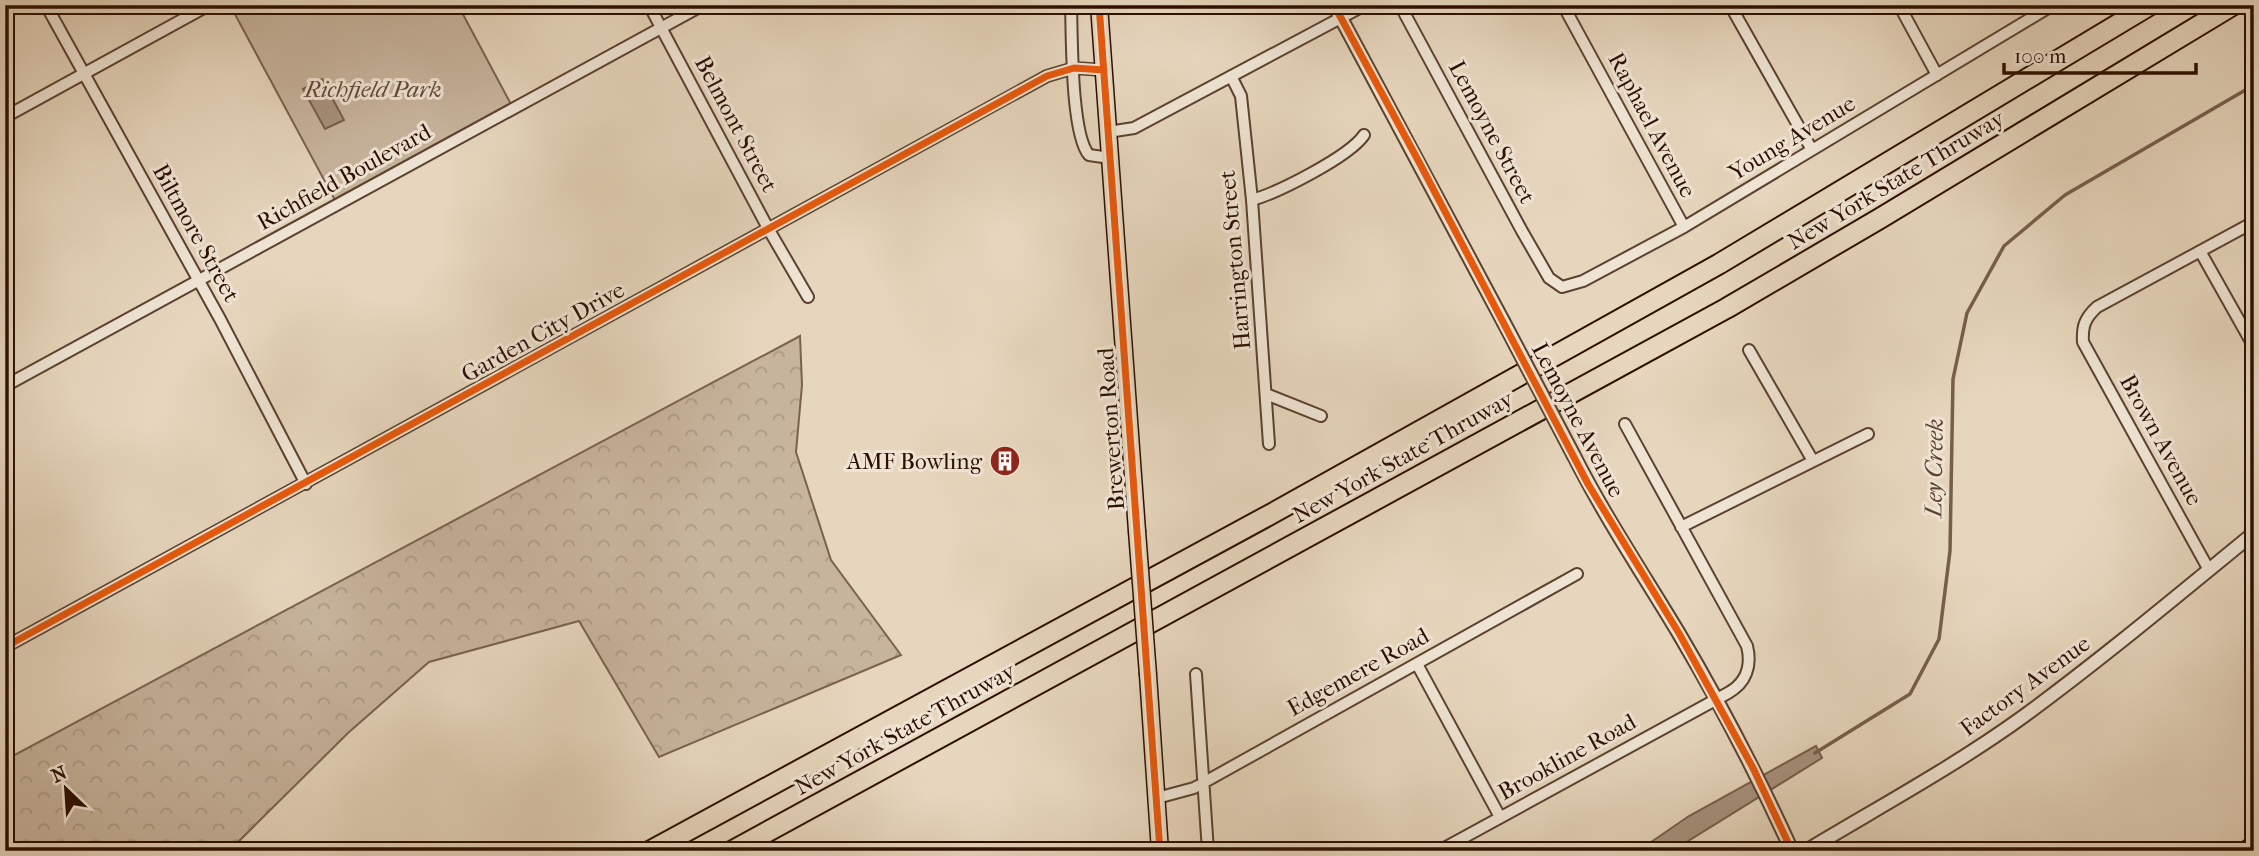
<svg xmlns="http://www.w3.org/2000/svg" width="2259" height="856" font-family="'IM FELL French Canon',serif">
<defs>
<pattern id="forest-crowns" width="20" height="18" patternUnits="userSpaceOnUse" patternTransform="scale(1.75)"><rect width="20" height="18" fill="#c7b49d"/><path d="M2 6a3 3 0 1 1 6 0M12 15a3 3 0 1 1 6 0" fill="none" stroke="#ab9a85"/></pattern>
</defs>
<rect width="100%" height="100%" fill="#e6d6bd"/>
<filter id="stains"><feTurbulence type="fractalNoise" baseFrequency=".00286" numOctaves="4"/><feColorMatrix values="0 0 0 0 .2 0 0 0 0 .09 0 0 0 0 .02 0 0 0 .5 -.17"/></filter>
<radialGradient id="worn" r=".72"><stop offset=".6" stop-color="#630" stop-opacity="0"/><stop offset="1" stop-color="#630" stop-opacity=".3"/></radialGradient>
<!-- green -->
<path fill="#c7b49d" stroke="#7a624e" stroke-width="2" d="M230 5H458L513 108 337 204Z"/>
<!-- forest -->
<path fill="url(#forest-crowns)" stroke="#7a624e" stroke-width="2" d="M800 336 802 385 796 452 831 560 901 655 659 757 579 621 429 662 348 733 229 851H5V760Z"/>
<!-- water -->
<path fill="#a7927d" stroke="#765e4b" stroke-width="2" d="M322 79 344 120 325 129 303 89Z
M1816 746 1822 758 1672 851H1638L1689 816Z"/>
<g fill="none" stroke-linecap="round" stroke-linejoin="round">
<!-- stream -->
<path stroke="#765e4b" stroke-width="3.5" d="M1815 753 1910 694 1939 639 1950 551 1953 379 1967 313 2004 246 2065 195 2254 85"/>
<!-- minor casing -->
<g stroke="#5b412f" stroke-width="14">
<path id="minor" d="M46 5 220 319 306 484
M649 5 769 230 808 297
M1071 5C1072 36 1071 135 1089 155L1110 158
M1400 5 1522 231 1549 278 1562 287 1583 281 1684 227 2053 5
M1563 5 1684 227
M1730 5 1812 150
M1899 5 1937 75
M1231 76 1241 96 1252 200 1269 444
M5 117 209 5
M1108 132 1134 128 1365 5
M1252 200C1277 193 1349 157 1364 135
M2200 251 2254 347
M1749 350 1813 461
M5 386 703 5
M1266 394 1321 416
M1681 527 1868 434
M2209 570 2083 342C2082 326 2085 318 2097 307L2254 222
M5 647 1047 76 1074 68 1104 70
M1417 664 1500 817
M1196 674 1208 851
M1157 798 1194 788 1577 574
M1439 851 1728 693C1746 683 1752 666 1747 646L1625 424"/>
</g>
<!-- tertiary casing -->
<g stroke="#5b412f" stroke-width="16">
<path id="tertiary" d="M1334 5 1503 321
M1574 456C1605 517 1643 574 1678 632 1720 703 1758 776 1792 851
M1806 851C1879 807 1955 766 2024 716 2103 658 2178 595 2254 533"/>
</g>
<!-- primary casing -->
<g stroke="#2d0f00" stroke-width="19">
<path id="primary" d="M1099 5 1137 531
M1148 675 1160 851"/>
</g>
<!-- motorway casing -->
<g stroke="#2d0f00" stroke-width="23">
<path id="motorway" d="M650 851 1273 513 1719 264 2150 5
M732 851 1727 308 1879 219 2233 5"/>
</g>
<!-- minor -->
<use href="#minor" stroke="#efe4d4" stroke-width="10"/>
<!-- tertiary -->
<use href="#tertiary" stroke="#efe4d4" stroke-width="12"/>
<!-- primary -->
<use href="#primary" stroke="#e6d6bd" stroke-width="16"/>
<!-- motorway -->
<use href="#motorway" stroke="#e6d6bd" stroke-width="19"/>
<!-- rail casing -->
<g stroke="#2d0f00" stroke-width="6">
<path id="rail" d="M2234 851 2254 835"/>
</g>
<!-- rail -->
<use href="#rail" stroke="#efe4d4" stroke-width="3.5" stroke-dasharray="10" stroke-linecap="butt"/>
<!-- tertiary-bridge casing -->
<g stroke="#5b412f" stroke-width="16" stroke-linecap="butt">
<path id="tertiary-bridge" d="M1503 321 1574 456"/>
</g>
<!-- primary-bridge casing -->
<g stroke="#2d0f00" stroke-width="19" stroke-linecap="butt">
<path id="primary-bridge" d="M1137 531 1148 675"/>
</g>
<!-- tertiary-bridge -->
<use href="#tertiary-bridge" stroke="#efe4d4" stroke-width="12"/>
<!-- primary-bridge -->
<use href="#primary-bridge" stroke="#e6d6bd" stroke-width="16"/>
<!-- cycleway casing -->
<g stroke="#efe4d4" stroke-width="11">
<path id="cycleway" d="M1099 5 1160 851
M1334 5 1419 162 1588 484 1680 635 1753 768 1792 851
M5 647 1047 76 1074 68 1104 70"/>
</g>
<!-- cycleway -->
<use href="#cycleway" stroke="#e8590c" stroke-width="7"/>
</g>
<!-- icons -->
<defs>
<g id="building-disc" transform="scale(1.575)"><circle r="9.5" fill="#8f2418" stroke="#efe4d4"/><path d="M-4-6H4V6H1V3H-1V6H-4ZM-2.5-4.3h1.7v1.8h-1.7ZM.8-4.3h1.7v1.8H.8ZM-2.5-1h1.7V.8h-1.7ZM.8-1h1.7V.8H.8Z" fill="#fff"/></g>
</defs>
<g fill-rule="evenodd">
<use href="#building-disc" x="1005" y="461"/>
</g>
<g text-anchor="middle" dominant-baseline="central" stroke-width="6" stroke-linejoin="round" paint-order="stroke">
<!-- park labels -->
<g font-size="23" font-style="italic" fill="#634937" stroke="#efe4d4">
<text x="373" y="89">Richfield Park</text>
</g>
<!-- street labels -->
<g font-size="23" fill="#2d0f00" stroke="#efe4d4">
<text transform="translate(736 124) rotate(62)">Belmont Street</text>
<text transform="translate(1652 125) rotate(62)">Raphael Avenue</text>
<text transform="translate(1492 132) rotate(62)">Lemoyne Street</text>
<text transform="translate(1792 138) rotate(-31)">Young Avenue</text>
<text transform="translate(344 177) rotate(-29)">Richfield Boulevard</text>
<text transform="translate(1896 180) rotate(-31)">New York State Thruway</text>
<text transform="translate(196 233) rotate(61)">Biltmore Street</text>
<text transform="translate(1235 260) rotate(-95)">Harrington Street</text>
<text transform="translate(543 332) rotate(-29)">Garden City Drive</text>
<text transform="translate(1578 420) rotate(62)">Lemoyne Avenue</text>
<text transform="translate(1111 429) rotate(-94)">Brewerton Road</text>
<text transform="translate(2161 440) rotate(61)">Brown Avenue</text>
<text transform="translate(1403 457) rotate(-29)">New York State Thruway</text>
<text transform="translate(1358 672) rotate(-29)">Edgemere Road</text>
<text transform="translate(2025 686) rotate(-36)">Factory Avenue</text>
<text transform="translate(905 729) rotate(-29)">New York State Thruway</text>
<text transform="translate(1567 757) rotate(-29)">Brookline Road</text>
</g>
<!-- poi labels -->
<g font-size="23" fill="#2d0f00" stroke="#efe4d4" text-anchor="end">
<text x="982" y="461">AMF Bowling</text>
</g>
<!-- water labels -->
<g font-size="24" font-style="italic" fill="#5e4332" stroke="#efe4d4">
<text transform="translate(1934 468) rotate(-89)">Ley Creek</text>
</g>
</g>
<!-- margin -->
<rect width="2259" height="856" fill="none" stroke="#e6d6bd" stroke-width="28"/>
<rect x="7" y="7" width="2245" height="842" fill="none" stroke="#2d0f00" stroke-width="3.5"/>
<rect x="14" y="14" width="2231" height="828" fill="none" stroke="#2d0f00" stroke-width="2"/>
<!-- north arrow -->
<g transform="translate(66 789) rotate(335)" stroke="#efe4d4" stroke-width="5" paint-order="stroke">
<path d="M0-5L12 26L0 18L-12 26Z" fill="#2d0f00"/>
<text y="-10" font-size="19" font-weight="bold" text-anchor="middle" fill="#2d0f00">N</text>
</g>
<!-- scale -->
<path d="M2004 63v10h192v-10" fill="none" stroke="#2d0f00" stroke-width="3.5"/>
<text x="2014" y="63" font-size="21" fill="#2d0f00" stroke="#efe4d4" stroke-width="5" paint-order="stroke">100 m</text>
<rect width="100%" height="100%" filter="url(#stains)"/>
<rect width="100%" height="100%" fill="url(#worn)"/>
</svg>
